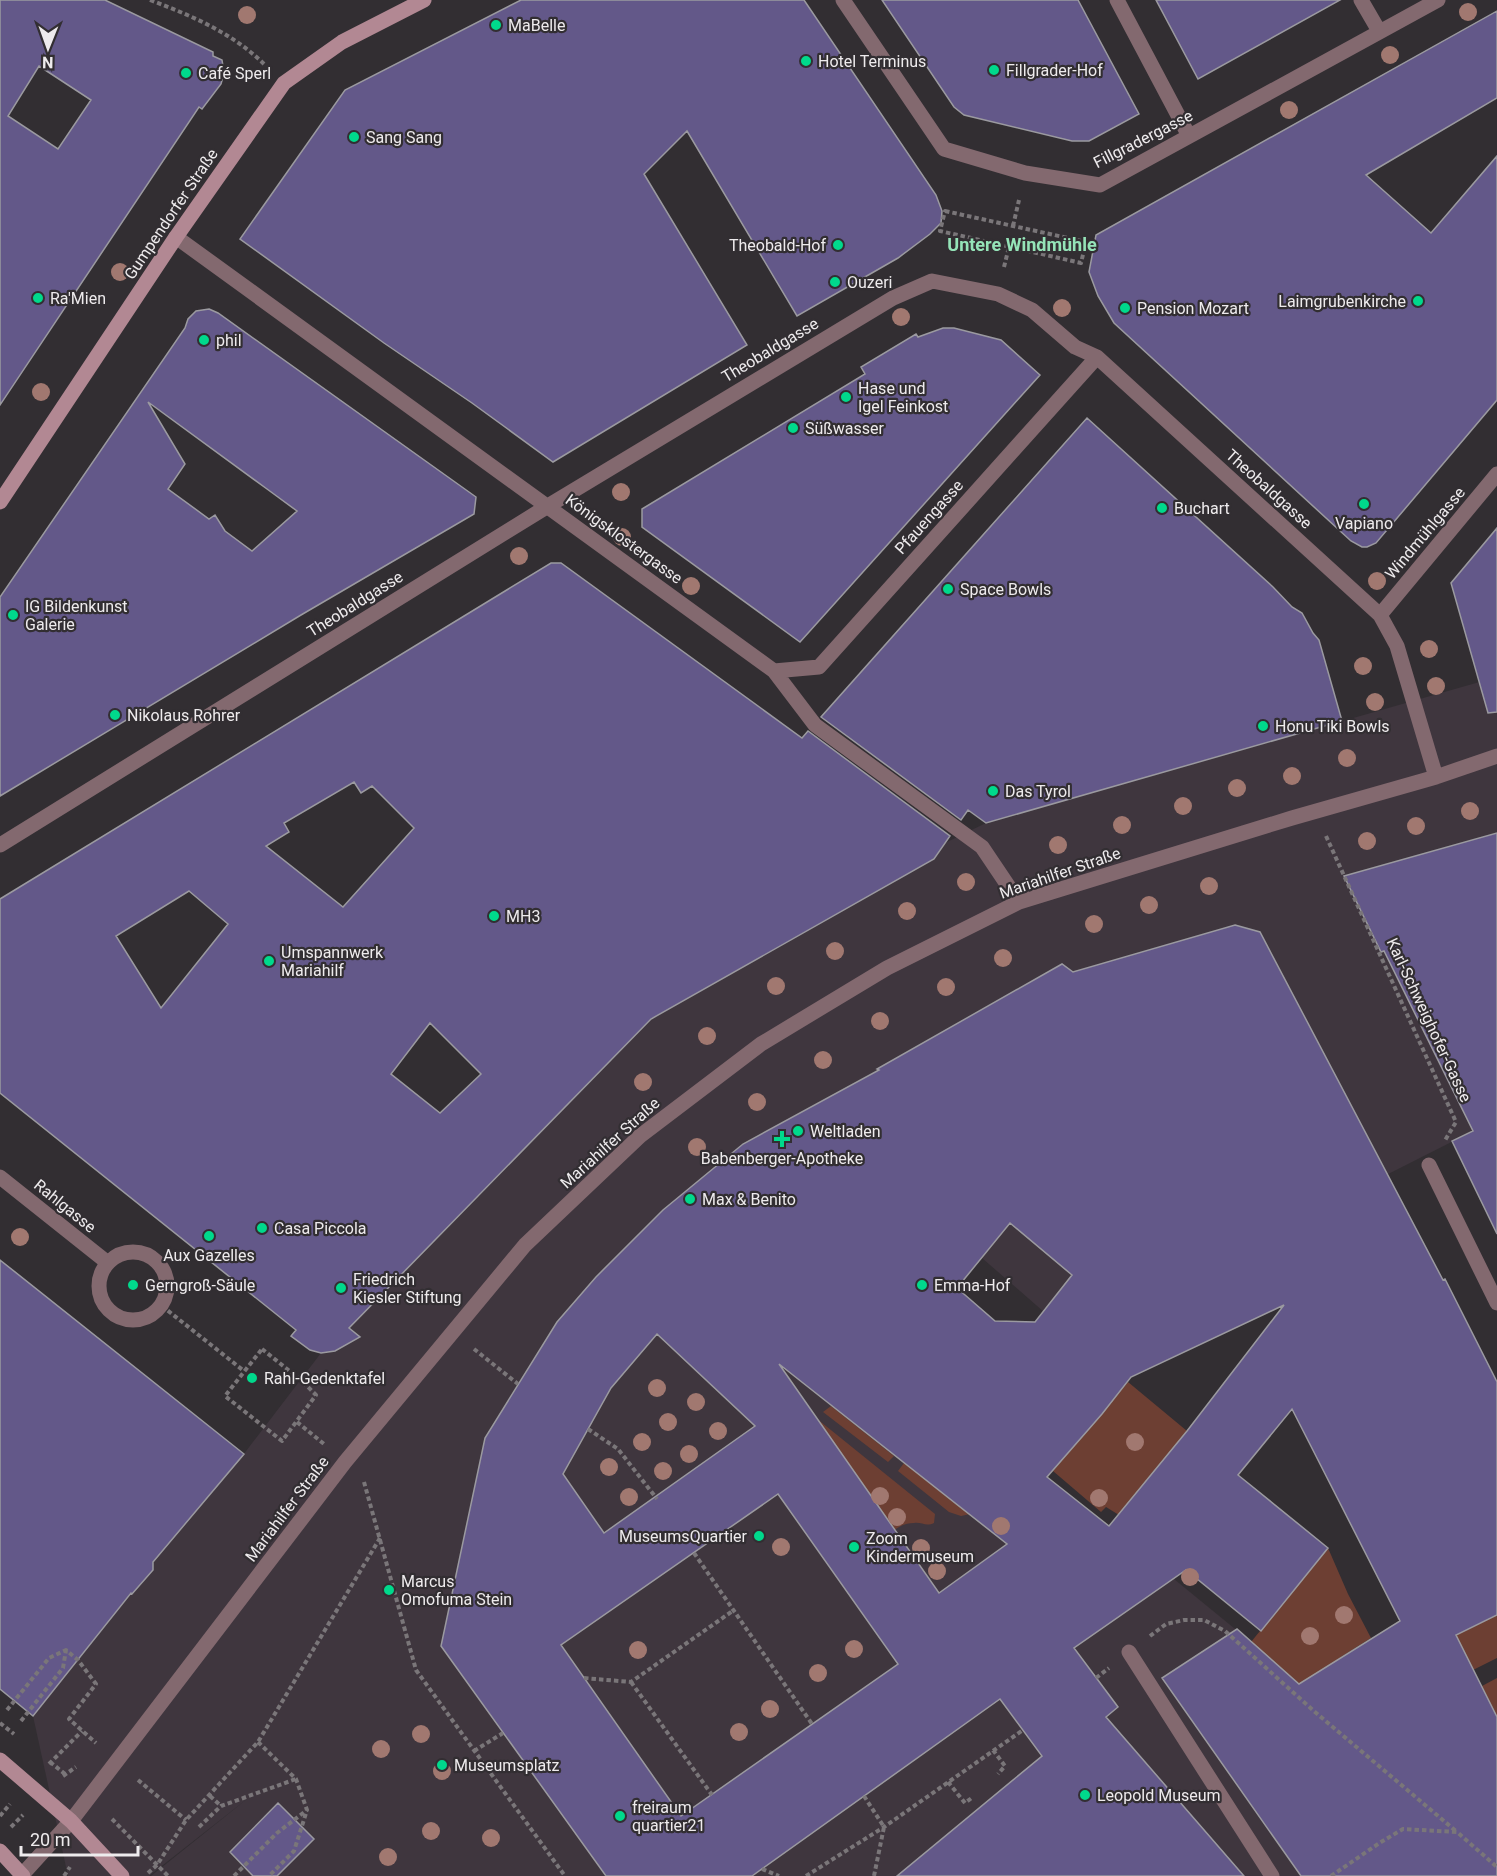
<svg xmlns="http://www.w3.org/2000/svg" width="1497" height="1876" font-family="Roboto,sans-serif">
<rect width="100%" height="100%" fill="#322e32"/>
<!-- built -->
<path fill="#3f363e" d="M1497 677V1119L1119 1310 1044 1312 982 1258 924 1199 708 1173 663 1210 726 1266 1068 1547 1108 1525 1251 1642 1319 1701 1497 1876H151L252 1795 149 1876H68L33 1716 131 1593 153 1570V1562L240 1459 321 1353 335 1351 354 1333 349 1328 651 1019 934 859 945 843 986 823Z"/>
<!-- green -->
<path fill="#6d3f33" d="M1128 1382 1187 1431 1119 1515 1106 1507 1101 1512 1053 1471Z
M831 1406 894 1456 888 1462 823 1412Z
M816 1418 935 1514 934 1523C926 1527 922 1522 914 1523 906 1523 900 1526 894 1530Z
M904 1463 961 1508 985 1483 970 1514 961 1516 949 1512 898 1471Z
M1328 1548 1348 1594 1371 1638 1341 1657 1319 1701 1251 1642Z
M1497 1615V1658L1473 1670 1456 1635Z
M1497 1678V1717L1482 1686Z"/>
<!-- building -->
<path fill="#635889" stroke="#9b9aa0" stroke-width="1.5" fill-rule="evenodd" d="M0 0H105L213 52V56L222 60 224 73 221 84 202 109 199 107 0 405ZM39 66 91 100 58 149 8 116Z
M521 0H804L936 195 942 211 941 223 930 234 898 258 797 316 687 131 644 174 747 345 553 462 472 403 384 343 240 239 345 90Z
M882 0H1078L1139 114 1089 141H1072L964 115 954 107Z
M1156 0H1340L1198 79Z
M1497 11V98L1366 175 1431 233 1497 156V400L1376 543 1367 547H1362L1351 541 1114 323 1098 296 1089 272 1096 235Z
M209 309 218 313 476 497 474 514 301 615 0 796V597L185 328 188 319 196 311ZM148 402 267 489 297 511 252 551 225 531 215 515 209 519 168 489 185 464Z
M943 328H954L1001 340 1040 375 800 642 642 527V509L865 374 861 367 916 334 918 337Z
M1087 418 1273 587 1292 607 1302 613 1313 633 1319 640 1342 721 986 823 968 810 961 820 821 717Z
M1497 528V712L1488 713 1451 583Z
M551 563H561L802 738 808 731 950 836 934 859 651 1019 349 1328 360 1337 335 1351 321 1353 310 1350 291 1336 296 1330 0 1093V899ZM354 782 361 793 372 786 414 828 343 907 266 846 289 832 284 823ZM189 891 228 924 161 1008 116 936ZM430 1023 481 1074 440 1113 391 1074Z
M1497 833V1234L1452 1141 1473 1131 1384 951 1381 952 1344 876Z
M1235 925 1260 932 1443 1280 1445 1279 1497 1382V1615L1456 1635 1497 1717V1876H1301L1162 1678 1237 1629 1299 1684 1400 1621 1292 1409 1238 1475 1328 1548 1261 1631 1186 1570 1074 1648 1118 1707 1106 1717 1244 1876H897L1042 1756 1000 1699 752 1876H606L441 1646 485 1438 557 1322 596 1277 663 1210 743 1144 879 1070 877 1069 1062 964 1073 972ZM1010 1223 1072 1275 1035 1322 995 1321 957 1288ZM1284 1305 1187 1431 1109 1526 1047 1477 1102 1414 1131 1377ZM657 1334 755 1426 604 1533 563 1474 611 1388ZM779 1364 1007 1544 939 1593ZM778 1494 898 1664 681 1816 561 1645Z
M0 1260 244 1454 153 1562V1570L132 1594 131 1593 33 1716 0 1689Z
M278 1803 314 1839 277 1876H253L230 1852Z"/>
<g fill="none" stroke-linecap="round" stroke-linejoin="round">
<!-- path -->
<path stroke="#7a7679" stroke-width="4" stroke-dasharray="4.5 3" stroke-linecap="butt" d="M150 0C192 16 231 32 264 64
M945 211 1086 242 1081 263 940 231Z
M1013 226 1019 200
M1004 267 1009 247
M1326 836 1456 1122 1444 1142
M162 1306 244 1371
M262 1349 302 1381 316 1395 282 1441 225 1396Z
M474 1349 518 1384
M297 1422 324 1444
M588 1429 618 1449 657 1499
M364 1482 416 1670 565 1876
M694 1553 812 1724
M1150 1636 1166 1624 1184 1620H1204L1225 1631 1315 1712 1457 1832
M584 1678 631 1682 734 1610
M1096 1678 1109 1668
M631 1682 712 1795
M7 1710 49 1658 66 1650 78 1660 96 1684 69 1719 96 1743
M21 1721 63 1668 66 1650
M0 1723 14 1734
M258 1742 296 1779 307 1810 294 1851 269 1876
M993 1750 1005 1766 998 1774
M474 1751 503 1733
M50 1762 65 1774
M49 1764 82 1731
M63 1776 76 1767
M138 1780 186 1820
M948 1782 965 1803 973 1797
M210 1796 221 1806
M864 1796 884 1827 874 1876
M0 1816 10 1804
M112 1819 168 1876
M11 1827 23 1815
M199 1827 221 1806 296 1779
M762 1869 779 1876
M148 1873 157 1865 186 1820 258 1742 380 1538
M64 1876 70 1867
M234 1876 277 1833 307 1810
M806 1876 884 1827 1023 1730
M1331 1876 1381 1842 1403 1829 1457 1832 1497 1867"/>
<!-- lane -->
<path stroke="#83696f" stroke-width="15" d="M1129 1652 1272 1876"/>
<!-- street -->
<path stroke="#83696f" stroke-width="15" d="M843 0 944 149 1025 173 1100 185 1438 0
M1117 0 1189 136
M1361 0 1379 31
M176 237 774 671 815 725 982 847 1019 902
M1380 615 1497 474
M774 671 819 667 1097 357
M0 845 548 506 893 298 932 281 998 294 1032 310 1075 347 1097 357 1380 615 1397 646 1436 777
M1429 1165 1497 1303
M0 1177 108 1263
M99 1286a34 34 0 1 1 68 0a34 34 0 1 1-68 0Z
M21 1876 71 1821 345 1462 525 1245 640 1136 761 1044 887 968 1019 902 1292 818 1436 777 1497 756"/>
<!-- secondary -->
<path stroke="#b28893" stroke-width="15" d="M0 502 176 237 284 83 342 42 424 0
M0 1760 71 1821 122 1876
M0 1851 23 1876"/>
</g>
<!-- trees -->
<g fill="#a17870">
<circle cx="1468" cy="12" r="9"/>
<circle cx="247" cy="15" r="9"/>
<circle cx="1390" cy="55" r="9"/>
<circle cx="1289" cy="110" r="9"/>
<circle cx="120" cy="272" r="9"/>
<circle cx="1062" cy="308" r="9"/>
<circle cx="901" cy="317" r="9"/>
<circle cx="41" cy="392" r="9"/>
<circle cx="621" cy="492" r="9"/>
<circle cx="622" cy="537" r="9"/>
<circle cx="519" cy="556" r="9"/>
<circle cx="1377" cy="581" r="9"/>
<circle cx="691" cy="586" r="9"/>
<circle cx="1429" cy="649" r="9"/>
<circle cx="1363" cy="666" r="9"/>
<circle cx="1436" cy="686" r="9"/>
<circle cx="1375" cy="702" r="9"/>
<circle cx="1347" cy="758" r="9"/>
<circle cx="1292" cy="776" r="9"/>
<circle cx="1237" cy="788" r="9"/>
<circle cx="1183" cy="806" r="9"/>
<circle cx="1470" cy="811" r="9"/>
<circle cx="1122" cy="825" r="9"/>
<circle cx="1416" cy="826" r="9"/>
<circle cx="1367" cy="841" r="9"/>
<circle cx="1058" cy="845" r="9"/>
<circle cx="966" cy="882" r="9"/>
<circle cx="1209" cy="886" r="9"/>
<circle cx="1149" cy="905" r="9"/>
<circle cx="907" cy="911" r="9"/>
<circle cx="1094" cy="924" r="9"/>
<circle cx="835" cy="951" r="9"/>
<circle cx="1003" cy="958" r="9"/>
<circle cx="776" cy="986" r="9"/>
<circle cx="946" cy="987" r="9"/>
<circle cx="880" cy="1021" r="9"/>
<circle cx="707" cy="1036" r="9"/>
<circle cx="823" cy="1060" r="9"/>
<circle cx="643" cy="1082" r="9"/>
<circle cx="757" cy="1102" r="9"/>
<circle cx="697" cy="1147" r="9"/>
<circle cx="20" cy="1237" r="9"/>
<circle cx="657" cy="1388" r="9"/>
<circle cx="696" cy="1402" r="9"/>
<circle cx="668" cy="1422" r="9"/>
<circle cx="718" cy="1431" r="9"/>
<circle cx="642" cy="1442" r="9"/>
<circle cx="1135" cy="1442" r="9"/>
<circle cx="689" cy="1454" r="9"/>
<circle cx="609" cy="1467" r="9"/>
<circle cx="663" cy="1471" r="9"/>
<circle cx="880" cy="1496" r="9"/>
<circle cx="629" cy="1497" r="9"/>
<circle cx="1099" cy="1498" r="9"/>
<circle cx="897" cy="1517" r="9"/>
<circle cx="1001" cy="1526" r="9"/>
<circle cx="781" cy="1547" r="9"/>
<circle cx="921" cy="1548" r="9"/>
<circle cx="937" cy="1571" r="9"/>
<circle cx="1190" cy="1577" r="9"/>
<circle cx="1344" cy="1615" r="9"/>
<circle cx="1310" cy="1636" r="9"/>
<circle cx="854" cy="1649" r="9"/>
<circle cx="638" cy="1650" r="9"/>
<circle cx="818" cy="1673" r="9"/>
<circle cx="770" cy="1709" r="9"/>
<circle cx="739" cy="1732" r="9"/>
<circle cx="421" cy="1734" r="9"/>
<circle cx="381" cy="1749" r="9"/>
<circle cx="442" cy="1771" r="9"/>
<circle cx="431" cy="1831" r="9"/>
<circle cx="491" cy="1838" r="9"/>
<circle cx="388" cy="1857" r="9"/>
</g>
<!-- markers -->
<g fill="#00d98c" stroke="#322e32" stroke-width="2">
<circle cx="496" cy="25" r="6"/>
<circle cx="806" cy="61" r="6"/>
<circle cx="994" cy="70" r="6"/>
<circle cx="186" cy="73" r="6"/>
<circle cx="354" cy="137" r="6"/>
<circle cx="838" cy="245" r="6"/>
<circle cx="835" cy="282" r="6"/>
<circle cx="38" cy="298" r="6"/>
<circle cx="1418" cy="301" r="6"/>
<circle cx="1125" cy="308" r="6"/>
<circle cx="204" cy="340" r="6"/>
<circle cx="846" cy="397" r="6"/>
<circle cx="793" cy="428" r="6"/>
<circle cx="1364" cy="504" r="6"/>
<circle cx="1162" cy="508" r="6"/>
<circle cx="948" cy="589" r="6"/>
<circle cx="13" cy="615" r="6"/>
<circle cx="115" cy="715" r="6"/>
<circle cx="1263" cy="726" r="6"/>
<circle cx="993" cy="791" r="6"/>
<circle cx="494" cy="916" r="6"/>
<circle cx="269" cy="961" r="6"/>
<circle cx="798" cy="1131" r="6"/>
<path d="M779 1130h6v6h6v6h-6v6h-6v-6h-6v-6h6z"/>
<circle cx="690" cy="1199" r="6"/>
<circle cx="262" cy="1228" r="6"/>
<circle cx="209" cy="1236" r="6"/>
<circle cx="133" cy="1285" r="6"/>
<circle cx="922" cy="1285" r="6"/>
<circle cx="341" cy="1288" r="6"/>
<circle cx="252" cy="1378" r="6"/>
<circle cx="759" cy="1536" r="6"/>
<circle cx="854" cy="1547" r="6"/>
<circle cx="389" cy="1590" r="6"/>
<circle cx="442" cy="1765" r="6"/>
<circle cx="1085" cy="1795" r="6"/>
<circle cx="620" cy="1816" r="6"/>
</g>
<g text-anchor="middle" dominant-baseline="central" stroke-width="4.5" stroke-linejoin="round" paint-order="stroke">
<!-- poi labels -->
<g font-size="16" fill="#eeebed" stroke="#322e32" text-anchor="start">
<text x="508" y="25">MaBelle</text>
<text x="818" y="61">Hotel Terminus</text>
<text x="1006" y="70">Fillgrader-Hof</text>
<text x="198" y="73">Café Sperl</text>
<text x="366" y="137">Sang Sang</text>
<text x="826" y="245" text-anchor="end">Theobald-Hof</text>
<text x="847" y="282">Ouzeri</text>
<text x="50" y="298">Ra'Mien</text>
<text x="1406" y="301" text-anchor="end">Laimgrubenkirche</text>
<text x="1137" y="308">Pension Mozart</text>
<text x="216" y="340">phil</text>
<text x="858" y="388">Hase und<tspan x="858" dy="18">Igel Feinkost</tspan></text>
<text x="805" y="428">Süßwasser</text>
<text x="1174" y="508">Buchart</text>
<text x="1364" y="523" text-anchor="middle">Vapiano</text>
<text x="960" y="589">Space Bowls</text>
<text x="25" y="606">IG Bildenkunst<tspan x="25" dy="18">Galerie</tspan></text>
<text x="127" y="715">Nikolaus Rohrer</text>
<text x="1275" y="726">Honu Tiki Bowls</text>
<text x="1005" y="791">Das Tyrol</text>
<text x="506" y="916">MH3</text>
<text x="281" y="952">Umspannwerk<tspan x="281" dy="18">Mariahilf</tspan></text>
<text x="810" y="1131">Weltladen</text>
<text x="782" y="1158" text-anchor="middle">Babenberger-Apotheke</text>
<text x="702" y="1199">Max &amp; Benito</text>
<text x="274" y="1228">Casa Piccola</text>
<text x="209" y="1255" text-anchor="middle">Aux Gazelles</text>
<text x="353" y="1279">Friedrich<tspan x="353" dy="18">Kiesler Stiftung</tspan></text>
<text x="145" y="1285">Gerngroß-Säule</text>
<text x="934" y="1285">Emma-Hof</text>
<text x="264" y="1378">Rahl-Gedenktafel</text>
<text x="747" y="1536" text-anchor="end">MuseumsQuartier</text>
<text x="866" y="1538">Zoom<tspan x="866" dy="18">Kindermuseum</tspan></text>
<text x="401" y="1581">Marcus<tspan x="401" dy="18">Omofuma Stein</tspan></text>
<text x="454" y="1765">Museumsplatz</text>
<text x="1097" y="1795">Leopold Museum</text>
<text x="632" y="1807">freiraum<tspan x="632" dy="18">quartier21</tspan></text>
</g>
<!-- street labels -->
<g font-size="16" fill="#eeebed" stroke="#322e32">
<text transform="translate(1143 139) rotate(-27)">Fillgradergasse</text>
<text transform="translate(171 214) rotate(-56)">Gumpendorfer Straße</text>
<text transform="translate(770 350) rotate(-31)">Theobaldgasse</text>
<text transform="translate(1269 489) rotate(42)">Theobaldgasse</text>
<text transform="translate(929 517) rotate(-48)">Pfauengasse</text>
<text transform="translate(1425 533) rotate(-50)">Windmühlgasse</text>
<text transform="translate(624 539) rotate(36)">Königsklostergasse</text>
<text transform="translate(355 604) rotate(-32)">Theobaldgasse</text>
<text transform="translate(1060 873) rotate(-19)">Mariahilfer Straße</text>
<text transform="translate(1429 1020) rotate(65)">Karl-Schweighofer-Gasse</text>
<text transform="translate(610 1143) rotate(-42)">Mariahilfer Straße</text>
<text transform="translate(65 1206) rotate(39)">Rahlgasse</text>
<text transform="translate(287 1509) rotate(-53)">Mariahilfer Straße</text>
</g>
<!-- neighbourhood labels -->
<g font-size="18" font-weight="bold" fill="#95e4b8" stroke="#322e32">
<text x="1022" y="244">Untere Windmühle</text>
</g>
</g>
<!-- north arrow -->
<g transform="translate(48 48) rotate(181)" stroke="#322e32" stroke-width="4.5" paint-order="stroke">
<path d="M0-4.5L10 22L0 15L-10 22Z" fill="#eeebed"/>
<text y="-9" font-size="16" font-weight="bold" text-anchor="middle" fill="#eeebed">N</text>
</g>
<!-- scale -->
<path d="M21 1846v9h117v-9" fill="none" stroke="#eeebed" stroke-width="3"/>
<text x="30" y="1846" font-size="18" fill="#eeebed" stroke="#322e32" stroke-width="4.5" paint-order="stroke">20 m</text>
</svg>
